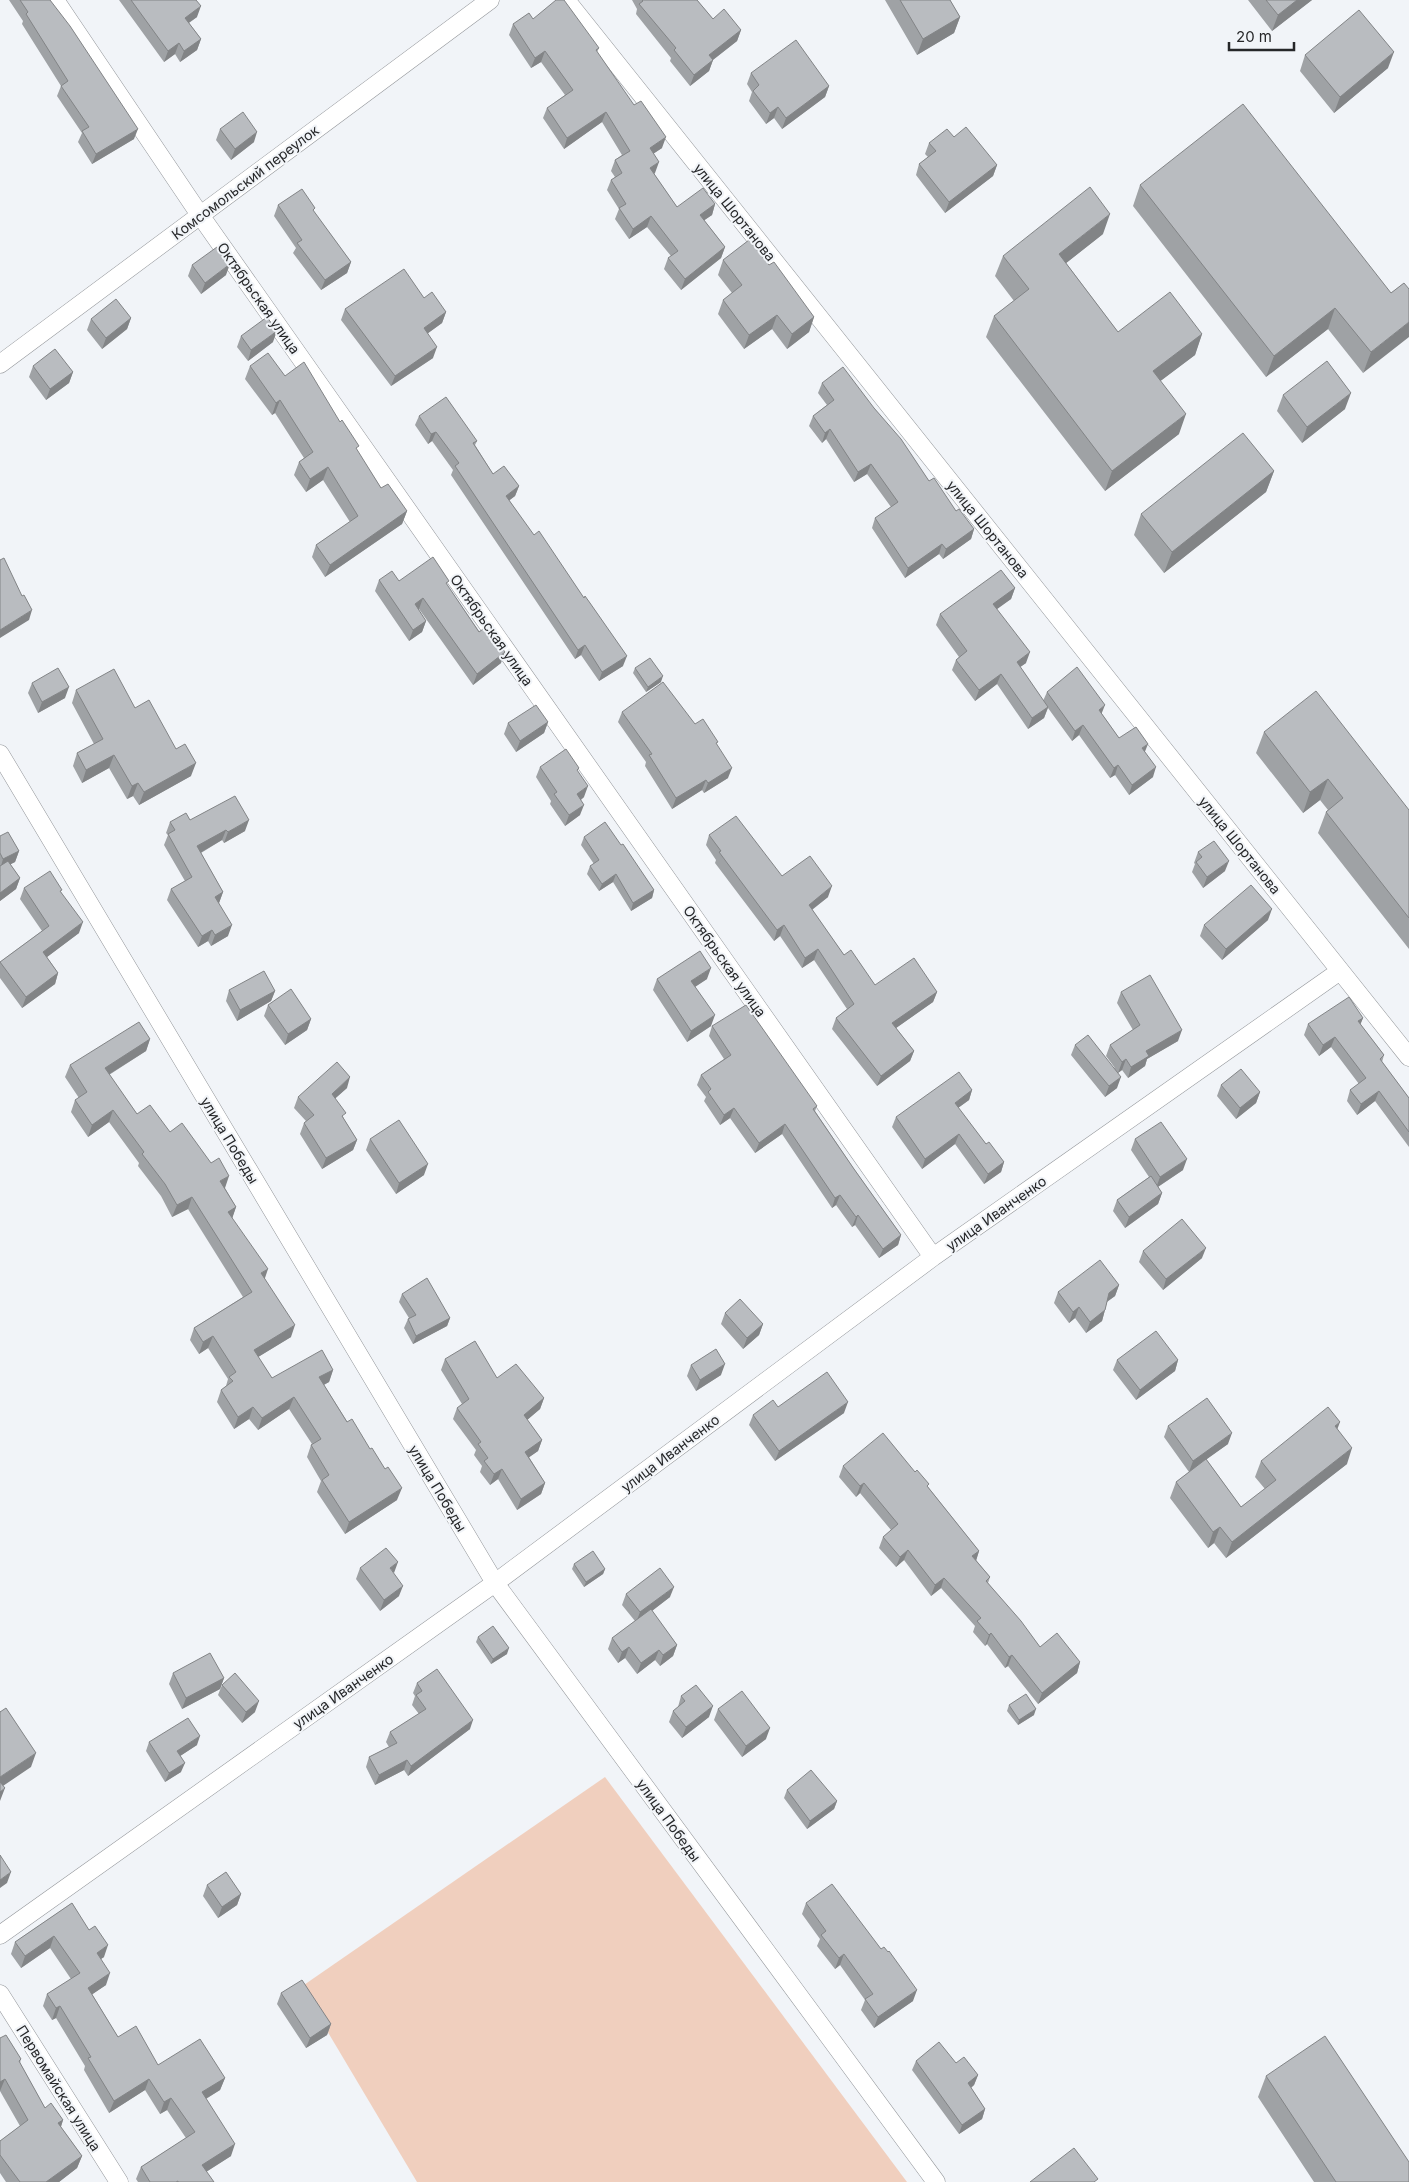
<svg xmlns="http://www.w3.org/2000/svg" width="1409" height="2182" font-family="Inter,sans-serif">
<rect width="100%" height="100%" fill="#f1f4f8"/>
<!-- green -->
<path fill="#f0cfbe" d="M605 1777 907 2182H417L301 1987Z"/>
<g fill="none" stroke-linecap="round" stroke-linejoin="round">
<!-- street casing -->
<g stroke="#94979b" stroke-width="19">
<path id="street" d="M55 0 200 215 933 1257
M566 0 1409 1057
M0 364 490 0
M0 754 495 1583 936 2182
M0 1935 495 1583 933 1257 1340 971
M0 1994 119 2182"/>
</g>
<!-- street -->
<use href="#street" stroke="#fff" stroke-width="18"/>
</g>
<!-- wall -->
<path fill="#9fa2a5" d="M9 0H50L134 139 92 164 78 142 82 133 57 96 61 86 22 24 23 21Z
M119 0H196L197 17 189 23 201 39 197 50 180 62 175 54 164 62Z
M632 0H697L713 19 741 30 737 41 713 60 709 71 690 86 670 61 671 58 636 14 637 9Z
M885 0H950L960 17 954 33 917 55Z
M1248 0H1312L1272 31Z
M533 19 599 48 597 52 662 148 654 153 655 173 654 174 677 207 715 204 712 215 704 220 725 247 721 258 681 290 664 269 668 258 671 256 647 227 629 239 615 219 619 209 607 190 611 180 615 177 611 171 615 160 622 155 602 122 564 149 543 118 547 108 565 95 541 62 531 68 509 35 513 24Z
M1305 55 1388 68 1334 113 1300 71Z
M751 73 829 86 825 97 782 129 774 118 766 124 749 101 752 92 747 84Z
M220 129 254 142 231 160 216 140Z
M954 137 997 165 993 176 945 213 916 175 919 164 928 157 925 154 929 143Z
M1140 185 1391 293 1404 283 1363 373 1328 329 1266 377 1133 206Z
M278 205 314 212 351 262 347 273 321 290 293 253 296 248 274 216Z
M1103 234 1066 263 1118 332 1202 334 1195 355 1160 381 1179 434 1105 491 986 337 994 316 1014 301 995 276 1003 256Z
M723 260 769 265 814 317 809 332 787 349 772 329 744 349 718 314 723 300 732 293 718 275Z
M192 265 226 275 201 294 188 276Z
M424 298 446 312 442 323 428 333 433 358 391 386 341 320 345 309Z
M131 318 127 329 102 349 87 330 91 319Z
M241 336 273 342 248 361 237 347Z
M33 366 73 372 69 383 46 400 29 377Z
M250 366 285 376 357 451 381 488 407 511 402 524 325 577 312 557 316 545 350 522 323 480 306 492 294 475 299 462 304 458 275 413 272 415 245 379Z
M822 383 874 408 929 481 956 511 974 529 971 539 943 559 939 554 905 578 872 528 875 518 891 507 867 474 854 482 826 439 822 443 809 426 813 416 827 405 818 393Z
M1283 395 1345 409 1302 443 1277 411Z
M419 416 477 441 475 445 493 474 519 486 515 496 509 500 623 666 599 681 581 655 575 659 451 475 453 470 432 441 428 444 415 425Z
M1274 471 1266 492 1164 573 1134 535 1141 514Z
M379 580 399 581 447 585 501 663 473 685 419 609 418 610 426 621 422 632 409 641 375 591Z
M1015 588 1011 599 996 609 1026 663 1020 667 1043 701 1047 692 1102 714 1119 738 1145 752 1153 777 1129 795 1115 775 1110 778 1079 735 1072 741 1048 708 1044 718 1028 729 997 684 975 701 952 670 956 660 959 657 936 625 940 614Z
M635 668 661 682 646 692 633 673Z
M32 683 65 698 38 713 28 693Z
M76 690 135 708 191 776 139 805 133 796 127 799 109 768 82 783 73 766 77 753 94 744 72 703Z
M622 712 695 724 717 745 728 778 704 793 702 790 672 809 645 766 646 762 618 722Z
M548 722 544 733 516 752 504 734 508 723Z
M1264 732 1409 810V949L1318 833 1326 812 1328 810 1320 800 1303 813 1256 753Z
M540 767 578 772 584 797 581 800 580 815 565 826 550 804 551 801 536 777Z
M190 820 245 831 224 843 222 840 201 853 223 892 219 903 228 936 211 946 208 941 198 947 167 900 171 889 185 881 164 845 168 835 166 833 170 822Z
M709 835 782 876 828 897 812 910 844 955 875 985 937 992 933 1002 896 1028 914 1051 910 1061 877 1086 832 1029 836 1018 847 1009 814 960 802 968 780 936 774 941 715 863 716 860 706 845Z
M0 836 19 851 15 862 10 864 20 878 16 889 0 901Z
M584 837 621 845 654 890 652 898 631 911 613 882 599 891 587 874 590 866 594 864 581 845Z
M1198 852 1225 871 1203 888 1192 872 1195 864 1194 863Z
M24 888 61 892 79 933 47 957 58 973 55 984 22 1008 0 978V962L42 931 20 899Z
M1268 920 1222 960 1200 936 1204 925Z
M657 979H707L695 987 711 1026 687 1042 653 990Z
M229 990 275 991 271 1001 237 1021 226 1001Z
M1121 992 1178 1041 1147 1059 1145 1066 1128 1078 1122 1070 1118 1073 1117 1088 1105 1097 1071 1055 1075 1045 1115 1068 1106 1056 1110 1045 1133 1030 1117 1003Z
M268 1005 311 1019 307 1030 285 1045 264 1016Z
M1363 1018 1360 1024 1384 1055 1382 1062 1409 1098V1147L1375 1101 1357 1115 1347 1101 1350 1090 1359 1084 1331 1047 1319 1056 1304 1035 1308 1024Z
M712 1026 817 1106 815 1111 854 1169 901 1235 898 1245 879 1258 855 1225 852 1227 836 1205 832 1208 782 1134 755 1153 730 1118 720 1125 704 1101 706 1097 697 1085 701 1075 724 1059 709 1036Z
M150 1039 146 1051 109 1075 137 1114 170 1132 225 1188 236 1207 232 1218 265 1279 291 1337 258 1357 272 1378 333 1370 329 1382 324 1385 397 1500 345 1534 317 1492 321 1481 307 1457 311 1445 312 1444 289 1409 258 1430 249 1419 234 1429 217 1402 221 1390 226 1386 228 1379 208 1348 199 1354 190 1340 194 1328 243 1297 188 1209 172 1217 161 1196 138 1166 139 1163 109 1122 88 1137 71 1112 75 1100 79 1098 65 1077 70 1065Z
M1221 1085 1260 1092 1256 1103 1236 1119 1217 1096Z
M347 1088 335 1098 344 1119 357 1140 353 1150 322 1169 300 1134 304 1123 306 1121 294 1108 298 1097Z
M972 1090 969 1100 958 1108 986 1144 1004 1162 1001 1172 984 1184 955 1144 922 1169 892 1127 896 1117Z
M370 1139 424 1175 396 1194 366 1150Z
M1135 1139 1183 1170 1158 1187 1162 1193 1158 1204 1125 1228 1113 1211 1117 1200 1149 1177 1131 1150Z
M1143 1251 1202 1258 1163 1290 1139 1262Z
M1119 1285 1115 1296 1107 1302 1102 1321 1086 1333 1075 1318 1069 1323 1054 1303 1058 1292Z
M402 1294 450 1318 447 1326 413 1344 404 1328 408 1319 409 1318 399 1302Z
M725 1313 763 1324 759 1335 743 1349 721 1324Z
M445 1359 497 1378 544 1398 540 1409 527 1420 542 1440 538 1451 529 1457 545 1483 541 1494 517 1510 498 1479 490 1485 480 1472 482 1466 474 1455 476 1450 453 1419 457 1408 462 1404 441 1370Z
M1117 1360H1178L1175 1371 1136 1400 1113 1370Z
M691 1365 721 1375 696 1391 687 1376Z
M778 1407 844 1413 775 1461 749 1425 753 1415Z
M1168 1426 1228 1444 1206 1459 1241 1507 1265 1489 1255 1477 1261 1461 1337 1429 1347 1464 1226 1558 1214 1543 1208 1548 1170 1498 1176 1482 1189 1472 1164 1437Z
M843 1466 928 1487 979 1551 976 1560 990 1577 988 1583 1040 1647 1080 1662 1077 1673 1038 1704 1008 1666 1005 1668 987 1644 985 1646 973 1632 975 1626 941 1588 931 1596 904 1560 896 1567 879 1548 883 1537 891 1530 860 1493 856 1497 839 1477Z
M574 1564 605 1569 603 1574 584 1587 572 1569Z
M360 1568 393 1573 399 1596 380 1611 356 1579Z
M626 1594 670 1597 652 1611 677 1645 673 1656 660 1666 655 1660 637 1674 625 1658 618 1663 608 1649 612 1638 635 1621 622 1605Z
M478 1637 507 1654 491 1664 476 1642Z
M173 1673 224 1678 220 1689 182 1709 169 1684Z
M417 1683 470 1729 408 1776 404 1770 375 1785 366 1767 369 1757 389 1747 386 1742 390 1732 419 1714 412 1705 415 1696 413 1693Z
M222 1685 255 1712 242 1723 218 1695Z
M681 1696 709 1717 682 1738 669 1722 673 1711 678 1707Z
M1009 1705 1034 1715 1018 1725 1007 1711Z
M718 1709 766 1739 742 1757 714 1720Z
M149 1742 197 1745 180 1756 181 1772 165 1782 146 1751Z
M787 1790 837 1801 834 1809 807 1829 784 1798Z
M207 1885 241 1894 237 1905 218 1918 203 1896Z
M72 1903 104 1957 101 1959 106 1985 92 1994 118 2037 158 2065 225 2078 220 2090 206 2099 231 2156 206 2172 214 2182H138L136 2179 141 2167 186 2138 167 2110 160 2114 145 2090 109 2113 84 2070 85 2066 56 2018 52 2020 43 2006 47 1994 71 1979 50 1948 21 1968 11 1954 15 1942Z
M806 1903 913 2001 874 2028 861 2010 865 2000 840 1965 835 1969 817 1946 820 1939 802 1914Z
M281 1993 331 2024 327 2035 306 2048 277 2004Z
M0 2038 21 2059 20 2063 45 2108 63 2120 61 2127 82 2156 77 2168 59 2182H6L0 2173V2141L20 2126 0 2091Z
M916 2061 956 2063 978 2075 974 2085 971 2088 985 2109 982 2119 959 2134 912 2070Z
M1266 2076 1409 2182H1314L1258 2097Z"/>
<!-- shaded-wall -->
<path fill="#828486" d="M1297 0H1312L1272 31 1278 15Z
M201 6 197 17 181 28 185 18Z
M960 17 954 33 917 55 923 39Z
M741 30 737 41 705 66 709 55Z
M201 39 197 50 180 62 184 51Z
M179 43 175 54 164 62 168 51Z
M545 51 541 62 531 68 535 58Z
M1394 52 1388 68 1334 113 1340 97Z
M713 60 709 71 690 86 694 75Z
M829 86 825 97 782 129 786 118Z
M778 107 774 118 766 124 770 113Z
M606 112 602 122 564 149 567 138Z
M138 129 134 139 92 164 96 154Z
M257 132 254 142 231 160 235 149Z
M666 137 662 148 647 158 650 148Z
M659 162 655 173 646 179 650 168Z
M997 165 993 176 945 213 949 202Z
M715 204 712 215 696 226 700 215Z
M1110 214 1103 234 1051 275 1059 254Z
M651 216 647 227 629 239 633 229Z
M725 247 721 258 681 290 685 279Z
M351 262 347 273 321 290 325 280Z
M230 264 226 275 201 294 205 283Z
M1335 308 1328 329 1266 377 1274 356Z
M446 312 442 323 420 339 424 328Z
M777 315 772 329 744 349 749 335Z
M814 317 809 332 787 349 792 334Z
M131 318 127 329 102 349 106 338Z
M1409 322V337L1363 373 1371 352Z
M277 331 273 342 248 361 251 350Z
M1202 334 1195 355 1146 392 1153 371Z
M437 347 433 358 391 386 395 376Z
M73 372 69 383 46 400 50 389Z
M1351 393 1345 409 1302 443 1307 427Z
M280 400 275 413 272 415 276 403Z
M1186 414 1179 434 1105 491 1112 471Z
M830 429 826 439 822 443 825 433Z
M436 432 432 441 428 444 431 434Z
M871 464 867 474 854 482 858 472Z
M328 467 323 480 306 492 310 479Z
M1274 471 1266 492 1164 573 1172 552Z
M519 486 515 496 502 506 506 496Z
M407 511 402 524 325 577 330 565Z
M974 529 971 539 943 559 946 549Z
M942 544 939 554 905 578 908 568Z
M1015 588 1011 599 989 615 993 604Z
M423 598 419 609 411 615 415 604Z
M32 610 29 620 0 638V630Z
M426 621 422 632 409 641 413 630Z
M585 645 581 655 575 659 578 650Z
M505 652 501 663 473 685 477 674Z
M1030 652 1026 663 1013 672 1017 662Z
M627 656 623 666 599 681 602 672Z
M1001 674 997 684 975 701 979 690Z
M663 676 661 682 646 692 648 687Z
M69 687 65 698 38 713 42 702Z
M1105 705 1101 715 1099 710Z
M1048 707 1044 718 1028 729 1032 718Z
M548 722 544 733 516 752 520 741Z
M1083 725 1079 735 1072 741 1075 731Z
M1148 744 1144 754 1142 748Z
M114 755 109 768 82 783 86 770Z
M196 763 191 776 139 805 144 792Z
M1118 765 1115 775 1110 778 1114 768Z
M1156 767 1153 777 1129 795 1132 785Z
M732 768 728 778 704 793 708 783Z
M1328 779 1320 800 1303 813 1310 792Z
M706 780 702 790 672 809 676 798Z
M138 783 133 796 127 799 132 786Z
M588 786 584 797 573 805 577 794Z
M584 805 580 815 565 826 569 815Z
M249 820 245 831 224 843 228 832Z
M226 830 222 840 193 857 197 846Z
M19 851 15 862 0 870 3 859Z
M1229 861 1225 871 1203 888 1207 877Z
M616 874 613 882 599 891 602 884Z
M20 878 16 889 0 901V893Z
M832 886 828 897 805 915 809 905Z
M654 890 652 898 631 911 633 903Z
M223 892 219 903 211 908 215 897Z
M1272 909 1268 920 1222 960 1226 949Z
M83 922 79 933 39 963 43 952Z
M232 925 228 936 211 946 215 935Z
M784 925 780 936 774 941 777 930Z
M212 930 208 941 198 947 202 936Z
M818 949 814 960 802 968 805 958Z
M711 968 707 979 687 992 691 981Z
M58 973 55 984 22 1008 26 997Z
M275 991 271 1001 237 1021 240 1010Z
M937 992 933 1002 889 1033 892 1023Z
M715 1015 711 1026 687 1042 691 1031Z
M1363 1018 1359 1028 1358 1021Z
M311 1019 307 1030 285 1045 288 1034Z
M1182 1030 1178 1041 1147 1059 1145 1066 1128 1078 1131 1067 1146 1051Z
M1335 1037 1331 1047 1319 1056 1323 1045Z
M150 1039 146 1051 100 1080 105 1068Z
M914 1051 910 1061 877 1086 881 1076Z
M1126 1059 1122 1070 1118 1073 1122 1062Z
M350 1077 347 1088 328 1105 332 1094Z
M1121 1077 1117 1088 1105 1097 1109 1086Z
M972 1090 969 1100 951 1113 955 1103Z
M1379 1091 1375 1101 1357 1115 1361 1104Z
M1260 1092 1256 1103 1236 1119 1240 1108Z
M734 1108 730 1118 720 1125 724 1115Z
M113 1110 109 1122 88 1137 92 1125Z
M785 1124 782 1134 755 1153 759 1143Z
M959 1134 955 1144 922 1169 925 1159Z
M357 1140 353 1150 322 1169 326 1158Z
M1187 1159 1183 1170 1156 1188 1160 1177Z
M1004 1162 1001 1172 984 1184 988 1174Z
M428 1164 424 1175 396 1194 399 1183Z
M229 1176 225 1188 215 1193 220 1181Z
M1162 1193 1158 1204 1125 1228 1129 1217Z
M840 1195 836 1205 832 1208 835 1198Z
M192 1197 188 1209 172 1217 177 1205Z
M236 1207 232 1219 228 1212Z
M858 1215 855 1225 852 1227 856 1217Z
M901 1235 898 1245 879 1258 883 1249Z
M1206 1248 1202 1258 1163 1290 1166 1279Z
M268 1269 264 1281 261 1273Z
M1119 1285 1115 1296 1105 1303 1109 1293Z
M1079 1307 1075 1318 1069 1323 1073 1312Z
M1105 1310 1102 1321 1086 1333 1090 1322Z
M450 1318 447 1326 413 1344 416 1336Z
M763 1324 759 1335 743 1349 747 1338Z
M295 1325 291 1337 250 1362 254 1350Z
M213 1336 208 1348 199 1354 203 1342Z
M1178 1360 1175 1371 1136 1400 1140 1390Z
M725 1364 721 1375 696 1391 700 1380Z
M333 1370 329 1382 315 1389 319 1377Z
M294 1397 289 1409 258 1430 262 1418Z
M544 1398 540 1409 520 1426 524 1415Z
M848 1402 844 1413 775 1461 779 1451Z
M253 1407 249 1419 234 1429 238 1417Z
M1340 1422 1334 1438 1335 1426Z
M1232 1433 1228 1444 1189 1472 1193 1461Z
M542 1440 538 1451 521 1463 525 1452Z
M1352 1448 1347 1464 1226 1558 1232 1542Z
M502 1469 498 1479 490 1485 494 1474Z
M545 1483 541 1494 517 1510 521 1499Z
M864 1483 860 1493 856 1497 860 1486Z
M402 1488 397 1500 345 1534 349 1522Z
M1220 1527 1214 1543 1208 1548 1213 1532Z
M908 1550 904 1560 896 1567 900 1557Z
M979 1551 976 1561 972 1556Z
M398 1562 394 1573 390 1568Z
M605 1569 603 1574 584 1587 586 1582Z
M944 1578 941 1588 931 1596 935 1585Z
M403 1586 399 1596 380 1611 384 1600Z
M674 1587 670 1597 636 1623 640 1612Z
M991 1633 987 1644 985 1646 989 1635Z
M677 1645 673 1656 660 1666 663 1655Z
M629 1647 625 1658 618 1663 622 1652Z
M509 1648 507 1654 491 1664 493 1659Z
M659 1650 655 1660 637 1674 641 1663Z
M1012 1655 1008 1666 1005 1668 1009 1657Z
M1080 1662 1077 1673 1038 1704 1042 1693Z
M224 1678 220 1689 182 1709 186 1698Z
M259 1701 255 1712 242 1723 246 1712Z
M713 1706 709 1717 682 1738 686 1727Z
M1036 1709 1034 1715 1018 1725 1019 1720Z
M473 1720 470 1729 408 1776 411 1766Z
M770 1728 766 1739 742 1757 746 1746Z
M200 1736 197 1745 174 1760 177 1751Z
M36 1753 31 1767 0 1788V1777Z
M407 1760 404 1770 375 1785 379 1775Z
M185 1763 181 1772 165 1782 169 1773Z
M5 1788 0 1801V1792Z
M837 1801 834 1809 807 1829 810 1821Z
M11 1872 7 1883 0 1888V1880Z
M241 1894 237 1905 218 1918 222 1907Z
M54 1936 50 1948 21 1968 25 1956Z
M108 1945 104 1957 93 1964 97 1953Z
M844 1954 840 1965 835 1969 839 1958Z
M110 1973 106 1985 84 2000 88 1988Z
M917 1990 913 2001 874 2028 878 2017Z
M60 2006 56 2018 52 2020 56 2008Z
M331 2024 327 2035 306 2048 310 2038Z
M978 2075 974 2085 964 2093 968 2083Z
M225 2078 220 2090 197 2104 202 2092Z
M5 2079 0 2091V2082Z
M149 2079 145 2090 109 2113 114 2101Z
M171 2098 167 2110 160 2114 164 2102Z
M985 2109 982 2119 959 2134 962 2125Z
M63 2120 59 2132 58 2123Z
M235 2144 231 2156 198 2177 202 2165Z
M82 2156 77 2168 59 2182H46Z"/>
<!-- building -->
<path fill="#b9bcc0" stroke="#828486" d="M20 0H50L70 26 138 129 96 154 82 131 89 127 61 86 68 81 26 14 28 12Z
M131 0H196L201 6 185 18 201 39 184 51 179 43 168 51Z
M556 0H564L599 48 596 50 634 105 641 101 666 137 650 148 659 162 650 168 677 207 703 188 715 204 700 215 725 247 685 279 668 258 678 251 651 216 633 229 619 208 626 204 611 180 622 173 615 160 630 151 606 112 567 138 547 108 573 90 545 51 535 58 513 24 529 13 533 19Z
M642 0H697L713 19 724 9 741 30 709 55 713 60 694 75 674 50 676 48 639 4 643 1Z
M900 0H950L960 17 923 39Z
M1266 0H1297L1278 15Z
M1359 10 1394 52 1340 97 1305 55Z
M796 40 829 86 786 118 778 107 770 113 753 91 759 85 751 73Z
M1243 104 1391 293 1404 283 1409 289V322L1371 352 1335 308 1274 356 1140 185Z
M243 112 257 132 235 149 220 129Z
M966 127 997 165 949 202 919 164 936 151 929 143 947 129 954 137Z
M1090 187 1110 214 1059 254 1118 332 1170 292 1202 334 1153 371 1186 414 1112 471 994 316 1029 289 1003 256Z
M302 189 315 208 313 210 351 262 325 280 297 243 302 240 278 205Z
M749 240 769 265 774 262 814 317 792 334 777 315 749 335 723 300 742 285 723 260Z
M217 247 230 264 205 283 192 265Z
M404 269 424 298 432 292 446 312 424 328 437 347 395 376 345 309Z
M116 299 131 318 106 338 91 319Z
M267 317 277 331 251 350 241 336Z
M55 349 73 372 50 389 33 366Z
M268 353 285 376 304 362 340 422 342 420 359 446 356 448 381 488 388 484 407 511 330 565 316 545 358 516 328 467 310 479 299 462 313 452 280 400 276 403 250 366Z
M1327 361 1351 393 1307 427 1283 395Z
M843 367 874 408 901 439 929 481 934 478 956 511 959 509 974 529 946 549 942 544 908 568 875 518 898 502 871 464 858 472 830 429 825 433 813 416 834 400 822 383Z
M446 397 477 441 473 443 493 474 504 466 519 486 506 496 534 535 539 531 584 598 585 596 590 603 627 656 602 672 585 645 578 650 455 466 459 463 436 432 431 434 419 416Z
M1243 433 1274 471 1172 552 1141 514Z
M433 557 449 581 446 583 479 632 486 627 505 652 477 674 423 598 415 604 426 621 413 630 379 580 392 571 399 581Z
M4 558 22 596 24 595 32 610 0 630V560Z
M1001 570 1015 588 993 604 1030 652 1017 662 1048 707 1032 718 1001 674 979 690 956 660 967 651 940 614Z
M650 658 663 676 648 687 635 668Z
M1077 667 1105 705 1099 710 1119 738 1136 727 1148 744 1142 748 1156 767 1132 785 1118 765 1114 768 1083 725 1075 731 1047 692Z
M58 668 69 687 42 702 32 683Z
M114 669 135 708 149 700 176 749 185 744 196 763 144 792 138 783 132 786 114 755 86 770 77 753 103 739 76 690Z
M663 682 695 724 703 719 718 742 716 743 732 768 708 783 706 780 676 798 649 755 652 754 622 712Z
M1316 691 1409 810V918L1326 812 1343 798 1328 779 1310 792 1264 732Z
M536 705 548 722 520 741 508 723Z
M566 749 579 768 577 770 588 786 577 794 584 805 569 815 554 794 557 792 540 767Z
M235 796 249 820 228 832 226 830 197 846 223 892 215 897 232 925 215 935 212 930 202 936 171 889 192 877 168 834 175 830 170 822 186 813 190 820Z
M736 816 782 876 810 856 832 886 809 905 844 955 851 950 875 985 914 958 937 992 892 1023 914 1051 881 1076 836 1018 854 1004 818 949 805 958 784 925 777 930 719 852 721 851 709 835Z
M605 822 621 845 623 844 654 890 633 903 616 874 602 884 590 866 599 860 584 837Z
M8 832 19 851 3 859 0 853V836Z
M1214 841 1229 861 1207 877 1196 862 1202 857 1198 852Z
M8 861 20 878 0 893V866Z
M50 871 62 890 60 891 83 922 43 952 58 973 26 997 0 962 49 926 24 888Z
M1251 885 1272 909 1226 949 1204 925Z
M700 951 711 968 691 981 715 1015 691 1031 657 979Z
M264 971 275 991 240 1010 229 990Z
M1150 975 1182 1030 1146 1051 1149 1056 1131 1067 1126 1059 1122 1062 1110 1045 1140 1025 1121 992Z
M291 989 311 1019 288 1034 268 1005Z
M1349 997 1363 1018 1358 1021 1384 1055 1380 1059 1409 1098V1132L1379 1091 1361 1104 1350 1090 1366 1078 1335 1037 1323 1045 1308 1024Z
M746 1005 817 1106 813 1109 854 1169 901 1235 883 1249 858 1215 856 1217 840 1195 835 1198 785 1124 759 1143 734 1108 724 1115 708 1092 711 1089 701 1075 731 1055 712 1026Z
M139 1022 150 1039 105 1068 137 1114 150 1105 170 1132 182 1123 211 1163 219 1158 229 1176 220 1181 236 1207 228 1212 268 1269 261 1273 295 1325 254 1350 272 1378 322 1350 333 1370 319 1377 347 1422 352 1419 370 1449 372 1448 385 1469 388 1467 402 1488 349 1522 322 1480 329 1475 311 1445 321 1439 294 1397 262 1418 253 1407 238 1417 221 1390 233 1381 229 1377 236 1372 213 1336 203 1342 194 1328 252 1292 192 1197 177 1205 165 1184 142 1154 144 1152 113 1110 92 1125 75 1100 87 1092 70 1065Z
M1088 1035 1121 1077 1109 1086 1075 1045Z
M337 1062 350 1077 332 1094 346 1113 342 1116 357 1140 326 1158 304 1123 314 1115 298 1097Z
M1241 1069 1260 1092 1240 1108 1221 1085Z
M959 1072 972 1090 955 1103 986 1144 989 1142 1004 1162 988 1174 959 1134 925 1159 896 1117Z
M399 1120 428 1164 399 1183 370 1139Z
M1161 1122 1187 1159 1160 1177 1135 1139Z
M1151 1176 1162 1193 1129 1217 1117 1200Z
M1182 1219 1206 1248 1166 1279 1143 1251Z
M1100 1260 1119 1285 1109 1293 1105 1310 1090 1322 1079 1307 1073 1312 1058 1292Z
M427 1278 450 1318 416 1336 408 1319 416 1315 402 1294Z
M740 1299 763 1324 747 1338 725 1313Z
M1156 1331 1178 1360 1140 1390 1117 1360Z
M475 1341 497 1378 516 1364 544 1398 524 1415 542 1440 525 1452 545 1483 521 1499 502 1469 494 1474 484 1461 488 1458 478 1444 481 1442 457 1408 469 1399 445 1359Z
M716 1349 725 1364 700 1380 691 1365Z
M827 1372 848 1402 779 1451 753 1415 773 1400 778 1407Z
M1207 1398 1232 1433 1193 1461 1168 1426Z
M1328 1407 1340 1422 1335 1426 1352 1448 1232 1542 1220 1527 1213 1532 1176 1482 1206 1459 1241 1507 1276 1480 1261 1461Z
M883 1433 915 1472 917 1470 929 1484 927 1486 979 1551 972 1556 990 1577 986 1581 1021 1621 1040 1647 1057 1633 1080 1662 1042 1693 1012 1655 1009 1657 991 1633 989 1635 977 1621 981 1618 944 1578 935 1585 908 1550 900 1557 883 1537 898 1524 864 1483 860 1486 843 1466Z
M386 1548 398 1562 390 1568 403 1586 384 1600 360 1568Z
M593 1551 605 1569 586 1582 574 1564Z
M660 1568 674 1587 640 1612 626 1594Z
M651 1609 677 1645 663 1655 659 1650 641 1663 629 1647 622 1652 612 1638Z
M493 1626 509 1648 493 1659 478 1637Z
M210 1653 224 1678 186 1698 173 1673Z
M437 1669 473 1720 411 1766 407 1760 379 1775 369 1757 397 1743 390 1732 426 1709 416 1695 422 1691 417 1683Z
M235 1673 259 1701 246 1712 222 1685Z
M696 1685 713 1706 686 1727 673 1711 685 1701 681 1696Z
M742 1691 770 1728 746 1746 718 1709Z
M1026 1694 1036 1709 1019 1720 1009 1705Z
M6 1708 36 1753 0 1777V1711V1712Z
M188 1718 200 1736 177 1751 185 1763 169 1773 149 1742Z
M811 1770 837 1801 810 1821 787 1790Z
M0 1782 5 1788 0 1792Z
M0 1855 11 1872 0 1880Z
M226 1872 241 1894 222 1907 207 1885Z
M832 1884 881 1949 884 1947 888 1952 889 1951 917 1990 878 2017 865 1999 873 1994 844 1954 839 1958 821 1935 826 1931 806 1903Z
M72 1903 89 1930 95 1926 108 1945 97 1953 110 1973 88 1988 118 2037 136 2026 158 2065 200 2039 225 2078 202 2092 235 2144 202 2165 214 2182H178V2181L176 2182H150L141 2167 195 2132 171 2098 164 2102 149 2079 114 2101 88 2058 91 2057 60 2006 56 2008 47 1994 80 1973 54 1936 25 1956 15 1942Z
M302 1980 331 2024 310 2038 281 1993Z
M6 2035 21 2059 19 2061 45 2108 51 2103 63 2120 58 2123 82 2156 46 2182H20L0 2155V2141L28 2120 5 2079 0 2082V2038Z
M1325 2036 1409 2162V2182H1336L1266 2076Z
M939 2042 956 2063 964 2057 978 2075 968 2083 985 2109 962 2125 916 2061Z
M1074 2148 1098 2179 1094 2182H1030Z"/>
<g text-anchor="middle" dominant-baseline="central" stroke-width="4" stroke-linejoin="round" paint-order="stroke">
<!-- street labels -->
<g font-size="14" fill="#262729" stroke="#f1f4f8">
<text transform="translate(245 182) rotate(-37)">Комсомольский переулок</text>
<text transform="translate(735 212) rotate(51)">улица Шортанова</text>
<text transform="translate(259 298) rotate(55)">Октябрьская улица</text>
<text transform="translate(988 529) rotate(51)">улица Шортанова</text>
<text transform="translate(492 630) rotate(55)">Октябрьская улица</text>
<text transform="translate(1240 845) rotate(51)">улица Шортанова</text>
<text transform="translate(725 961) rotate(55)">Октябрьская улица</text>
<text transform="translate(230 1140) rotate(59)">улица Победы</text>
<text transform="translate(996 1213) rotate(-35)">улица Иванченко</text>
<text transform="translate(670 1453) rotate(-37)">улица Иванченко</text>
<text transform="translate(438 1488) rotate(59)">улица Победы</text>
<text transform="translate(343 1691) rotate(-35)">улица Иванченко</text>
<text transform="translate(669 1820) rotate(54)">улица Победы</text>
<text transform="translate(59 2088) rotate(58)">Первомайская улица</text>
</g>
</g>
<!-- scale -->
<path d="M1229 42v8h65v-8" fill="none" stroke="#262729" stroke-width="2.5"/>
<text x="1236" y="42" font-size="15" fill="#262729" stroke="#f1f4f8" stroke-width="4" paint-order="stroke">20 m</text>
</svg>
